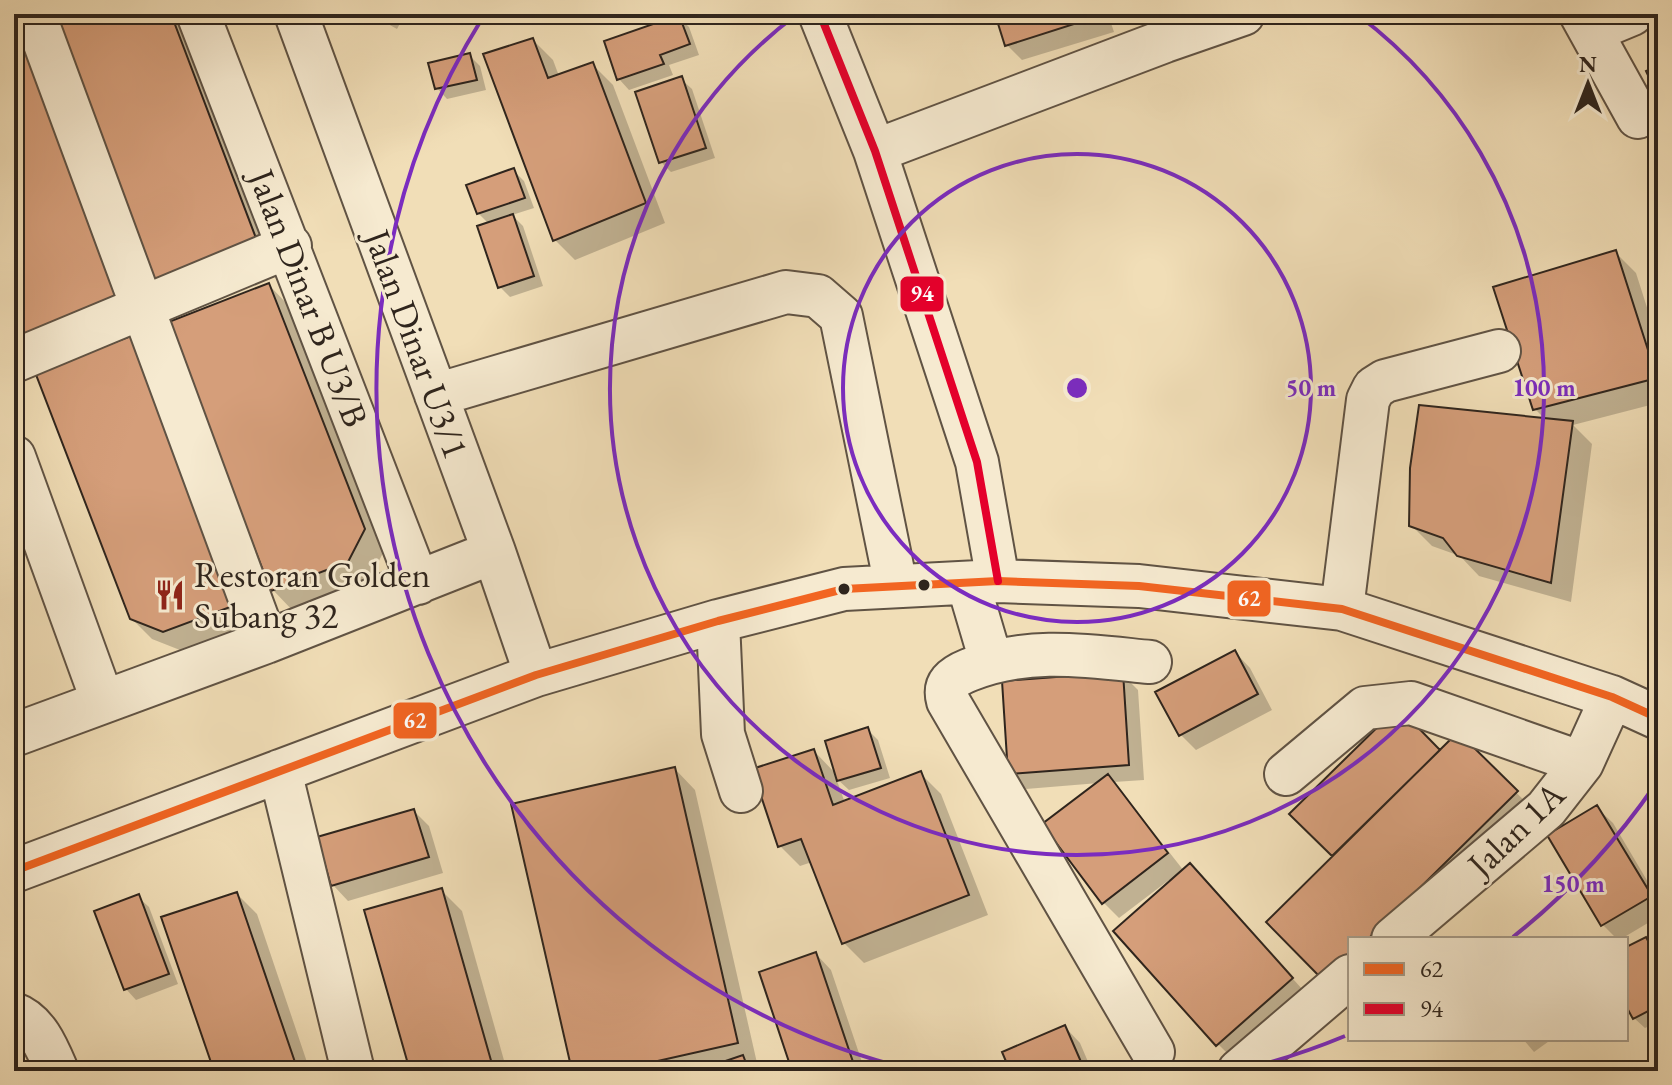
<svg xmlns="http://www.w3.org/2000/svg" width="1672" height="1085" font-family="'EB Garamond',serif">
<rect width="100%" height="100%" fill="#f1deb7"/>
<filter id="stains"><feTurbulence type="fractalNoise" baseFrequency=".0025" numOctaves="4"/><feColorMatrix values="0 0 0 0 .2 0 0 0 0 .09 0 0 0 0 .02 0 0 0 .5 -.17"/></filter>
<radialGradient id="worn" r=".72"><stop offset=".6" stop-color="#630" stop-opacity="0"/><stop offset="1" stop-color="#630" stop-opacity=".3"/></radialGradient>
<!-- shadow -->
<path fill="#0003" d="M85 14H173L188 29 280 274 180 311Z
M370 14H405L397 29Z
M997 14H1108L1114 32 1022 60 1007 45Z
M679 17 689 27 699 55 669 65 673 75 629 90 619 79 606 42Z
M533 40 553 60 559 76 593 65 613 85 665 223 575 260 555 240Z
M469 55 480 66 486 90 447 99 437 88Z
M681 79 692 89 715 158 671 172 661 162Z
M514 171 524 181 534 208 512 215 523 226 543 286 510 297 500 287 489 224 478 213Z
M1616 253 1636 273 1658 342V403L1573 425 1592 444 1571 602 1479 576 1460 556 1432 546 1412 526 1547 421 1535 409Z
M269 285 289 306 384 551 368 582 293 611 273 590 169 324Z
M159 356 260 623 185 652 152 639 131 618Z
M1235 652 1250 668 1272 710 1196 750 1181 735 1158 693Z
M1122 674 1138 690 1144 780 1114 782 1184 871 1210 886 1311 999 1238 1064 1218 1044 1169 880 1119 918 1103 902 1099 783 1026 789 1010 773Z
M868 730 878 740 890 778 849 790 836 778 845 803 921 774 941 794 988 915 864 963 844 943 812 862 800 866 780 846 814 751 836 774Z
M1458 735 1536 812 1408 939H1350L1335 856 1292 814 1440 753Z
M675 769 695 790 757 1063 750 1065 756 1071H574Z
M1597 808 1613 823 1658 899V917L1621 939H1617L1603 925 1550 836Z
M414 811 429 826 443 873 348 901 333 885Z
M441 890 462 911 507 1071H412Z
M237 894 257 914 310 1071H216Z
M138 897 149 907 178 984 136 1000 126 989Z
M1645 939 1658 954V1022L1645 1028 1634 1018 1626 1002V949Z
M816 954 831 970 865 1071H795Z
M1065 1027 1080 1043 1092 1071H1012Z
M1523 1039H1552L1534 1052Z"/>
<!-- building -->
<path fill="#d59e7a" stroke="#2f251d" stroke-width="2" d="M79 14H171L262 254 158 292 57 23Z
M995 14H1099V16L1005 46Z
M679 15 690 44 660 55 664 64 617 80 604 41Z
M26 34 124 307 20 344 14 328V39Z
M533 38 548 78 593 62 646 203 553 241 483 54Z
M470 53 477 80 435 89 428 63Z
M1658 66V97L1646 71Z
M682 76 706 148 659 163 635 92Z
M514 168 525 198 477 214 466 185Z
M513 214 534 276 498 288 477 226Z
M1616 250 1657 378 1533 410 1493 287Z
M269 283 365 529 348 562 271 591 166 323Z
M139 333 241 603 163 632 130 619 35 372Z
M1419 405 1573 421 1551 583 1457 556 1443 538 1409 526 1410 468Z
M1235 650 1258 694 1179 736 1155 692Z
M1123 672 1129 765 1008 774 1002 681Z
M1398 707 1440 750 1332 856 1289 814Z
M868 727 881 768 837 781 825 741Z
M1458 732 1518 791 1368 939H1350V957L1325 982 1266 922Z
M814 749 833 805 921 771 969 895 842 944 801 839 778 847 752 769Z
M675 767 738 1043 613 1071H572L511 804Z
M1108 774 1168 853 1102 904 1042 824Z
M1597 805 1652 896 1601 926 1547 835Z
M414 809 429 857 331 886 317 837Z
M1190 863 1293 978 1216 1046 1113 931Z
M442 888 494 1071H410L364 910Z
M237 892 298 1071H214L161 917Z
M139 894 169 974 124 990 94 911Z
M1646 937 1658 960V1006L1633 1019 1626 1006V947Z
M816 952 853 1062 827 1071H792L759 972Z
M1065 1025 1085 1071H1010L1002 1052Z
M743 1055 749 1071H696Z"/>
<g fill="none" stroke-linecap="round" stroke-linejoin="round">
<!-- minor casing -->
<g stroke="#605344" stroke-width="46">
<path id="minor" d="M34 14 266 642
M198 14 418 583
M296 14 494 552 536 675
M820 14 875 151 977 462 998 581
M1581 14 1638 117
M1591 31 1632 14
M875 151 1165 41 1243 14
M14 361 290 246
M436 395 786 292 818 296 841 316 896 586
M14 457 103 702
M968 583 991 661
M1342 609 1368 400 1374 388 1385 381 1499 351
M718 621 723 734 741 791
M1150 662C1089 656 1028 646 969 670 954 676 943 683 948 701L1153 1052
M14 735 266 642 494 552
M280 771 353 1071
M1286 774 1365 708 1411 703 1582 763
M14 871 536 675 718 621 844 589 998 581 1139 586 1342 609 1612 697 1658 718
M1393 939 1546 809 1582 763 1612 697
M14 1014C37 1022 48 1050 57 1071
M1239 1071 1350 976"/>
</g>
<!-- minor -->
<use href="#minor" stroke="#f6ead0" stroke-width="42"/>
<!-- bus-1 casing -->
<g stroke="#f6ead0" stroke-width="14">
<path id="bus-1" d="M14 871 536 675 718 621 844 589 998 581 1139 586 1342 609 1612 697 1658 718"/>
</g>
<!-- bus-2 casing -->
<g stroke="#f6ead0" stroke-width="14">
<path id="bus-2" d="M820 14 875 151 977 462 998 581"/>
</g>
<!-- bus-1 -->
<use href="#bus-1" stroke="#f26522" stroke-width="8"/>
<!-- bus-2 -->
<use href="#bus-2" stroke="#e4002b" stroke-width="8"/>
</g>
<!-- distance rings -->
<g fill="none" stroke="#7b2cbf" stroke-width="4">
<circle cx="1077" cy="388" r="234"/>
<path d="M1358 15A467 467 0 1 1 796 15"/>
<path d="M1655 785A701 701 0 0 1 1513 937M1345 1036A701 701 0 0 1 1241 1070M913 1070A701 701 0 0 1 483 17"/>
</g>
<!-- icons -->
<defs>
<g id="restaurant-bare" transform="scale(2.4)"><path d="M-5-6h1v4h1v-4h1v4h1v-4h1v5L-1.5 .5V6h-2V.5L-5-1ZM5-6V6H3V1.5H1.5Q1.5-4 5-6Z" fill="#8f2418" stroke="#f6ead0" stroke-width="2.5" paint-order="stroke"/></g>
</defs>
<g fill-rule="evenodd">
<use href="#restaurant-bare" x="170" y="595"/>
</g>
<!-- markers -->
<g fill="#2f251d" stroke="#f6ead0" stroke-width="3">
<circle cx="924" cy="585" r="7"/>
<circle cx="844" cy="589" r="7"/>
</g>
<g text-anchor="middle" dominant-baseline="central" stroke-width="6" stroke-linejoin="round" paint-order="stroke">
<!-- street labels -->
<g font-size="36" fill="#2f251d" stroke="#f6ead0">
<text transform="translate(309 298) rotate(69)">Jalan Dinar B U3/B</text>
<text transform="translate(417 344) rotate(70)">Jalan Dinar U3/1</text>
<text transform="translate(1516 829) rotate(-44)">Jalan 1A</text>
</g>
<!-- poi labels -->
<g font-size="36" fill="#2f251d" stroke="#f6ead0" text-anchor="start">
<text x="194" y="574">Restoran Golden<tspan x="194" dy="41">Subang 32</tspan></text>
</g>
</g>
<circle cx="1077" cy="388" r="12" fill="#7b2cbf" stroke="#f6ead0" stroke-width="4"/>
<g font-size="24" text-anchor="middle" font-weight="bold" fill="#7b2cbf" stroke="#f6ead0" stroke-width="6" stroke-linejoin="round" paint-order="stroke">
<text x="1311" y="396">50 m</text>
<text x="1544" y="396">100 m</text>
<text x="1573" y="892">150 m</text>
</g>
<g stroke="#f6ead0" stroke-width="3">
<rect x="899" y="275" width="46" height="38" rx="8" fill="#e4002b"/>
<rect x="1226" y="579" width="46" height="39" rx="8" fill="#f26522"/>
<rect x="392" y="701" width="46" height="39" rx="8" fill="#f26522"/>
</g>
<g font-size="22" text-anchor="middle" font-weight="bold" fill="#fff">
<text x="922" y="301">94</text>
<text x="1249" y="606">62</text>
<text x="415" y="728">62</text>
</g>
<!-- margin -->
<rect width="1672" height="1085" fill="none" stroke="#f1deb7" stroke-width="48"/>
<rect x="16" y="16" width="1640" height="1053" fill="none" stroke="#2f251d" stroke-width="4"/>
<rect x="24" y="24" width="1624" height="1037" fill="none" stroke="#2f251d" stroke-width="2"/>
<!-- legend -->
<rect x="1348" y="937" width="280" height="104" fill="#f6ead0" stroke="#a69b88" stroke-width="2"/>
<rect x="1364" y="963" width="40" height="12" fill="#f26522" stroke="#a69b88" stroke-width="2"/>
<text x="1420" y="977" font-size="24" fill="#2f251d">62</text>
<rect x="1364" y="1003" width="40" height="12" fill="#e4002b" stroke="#a69b88" stroke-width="2"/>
<text x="1420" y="1017" font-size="24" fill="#2f251d">94</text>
<!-- north arrow -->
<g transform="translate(1588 84)" stroke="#f6ead0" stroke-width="6" paint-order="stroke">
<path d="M0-6L14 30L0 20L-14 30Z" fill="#2f251d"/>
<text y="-12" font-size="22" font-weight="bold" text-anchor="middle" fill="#2f251d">N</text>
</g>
<rect width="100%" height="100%" filter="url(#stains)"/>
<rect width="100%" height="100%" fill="url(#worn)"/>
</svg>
